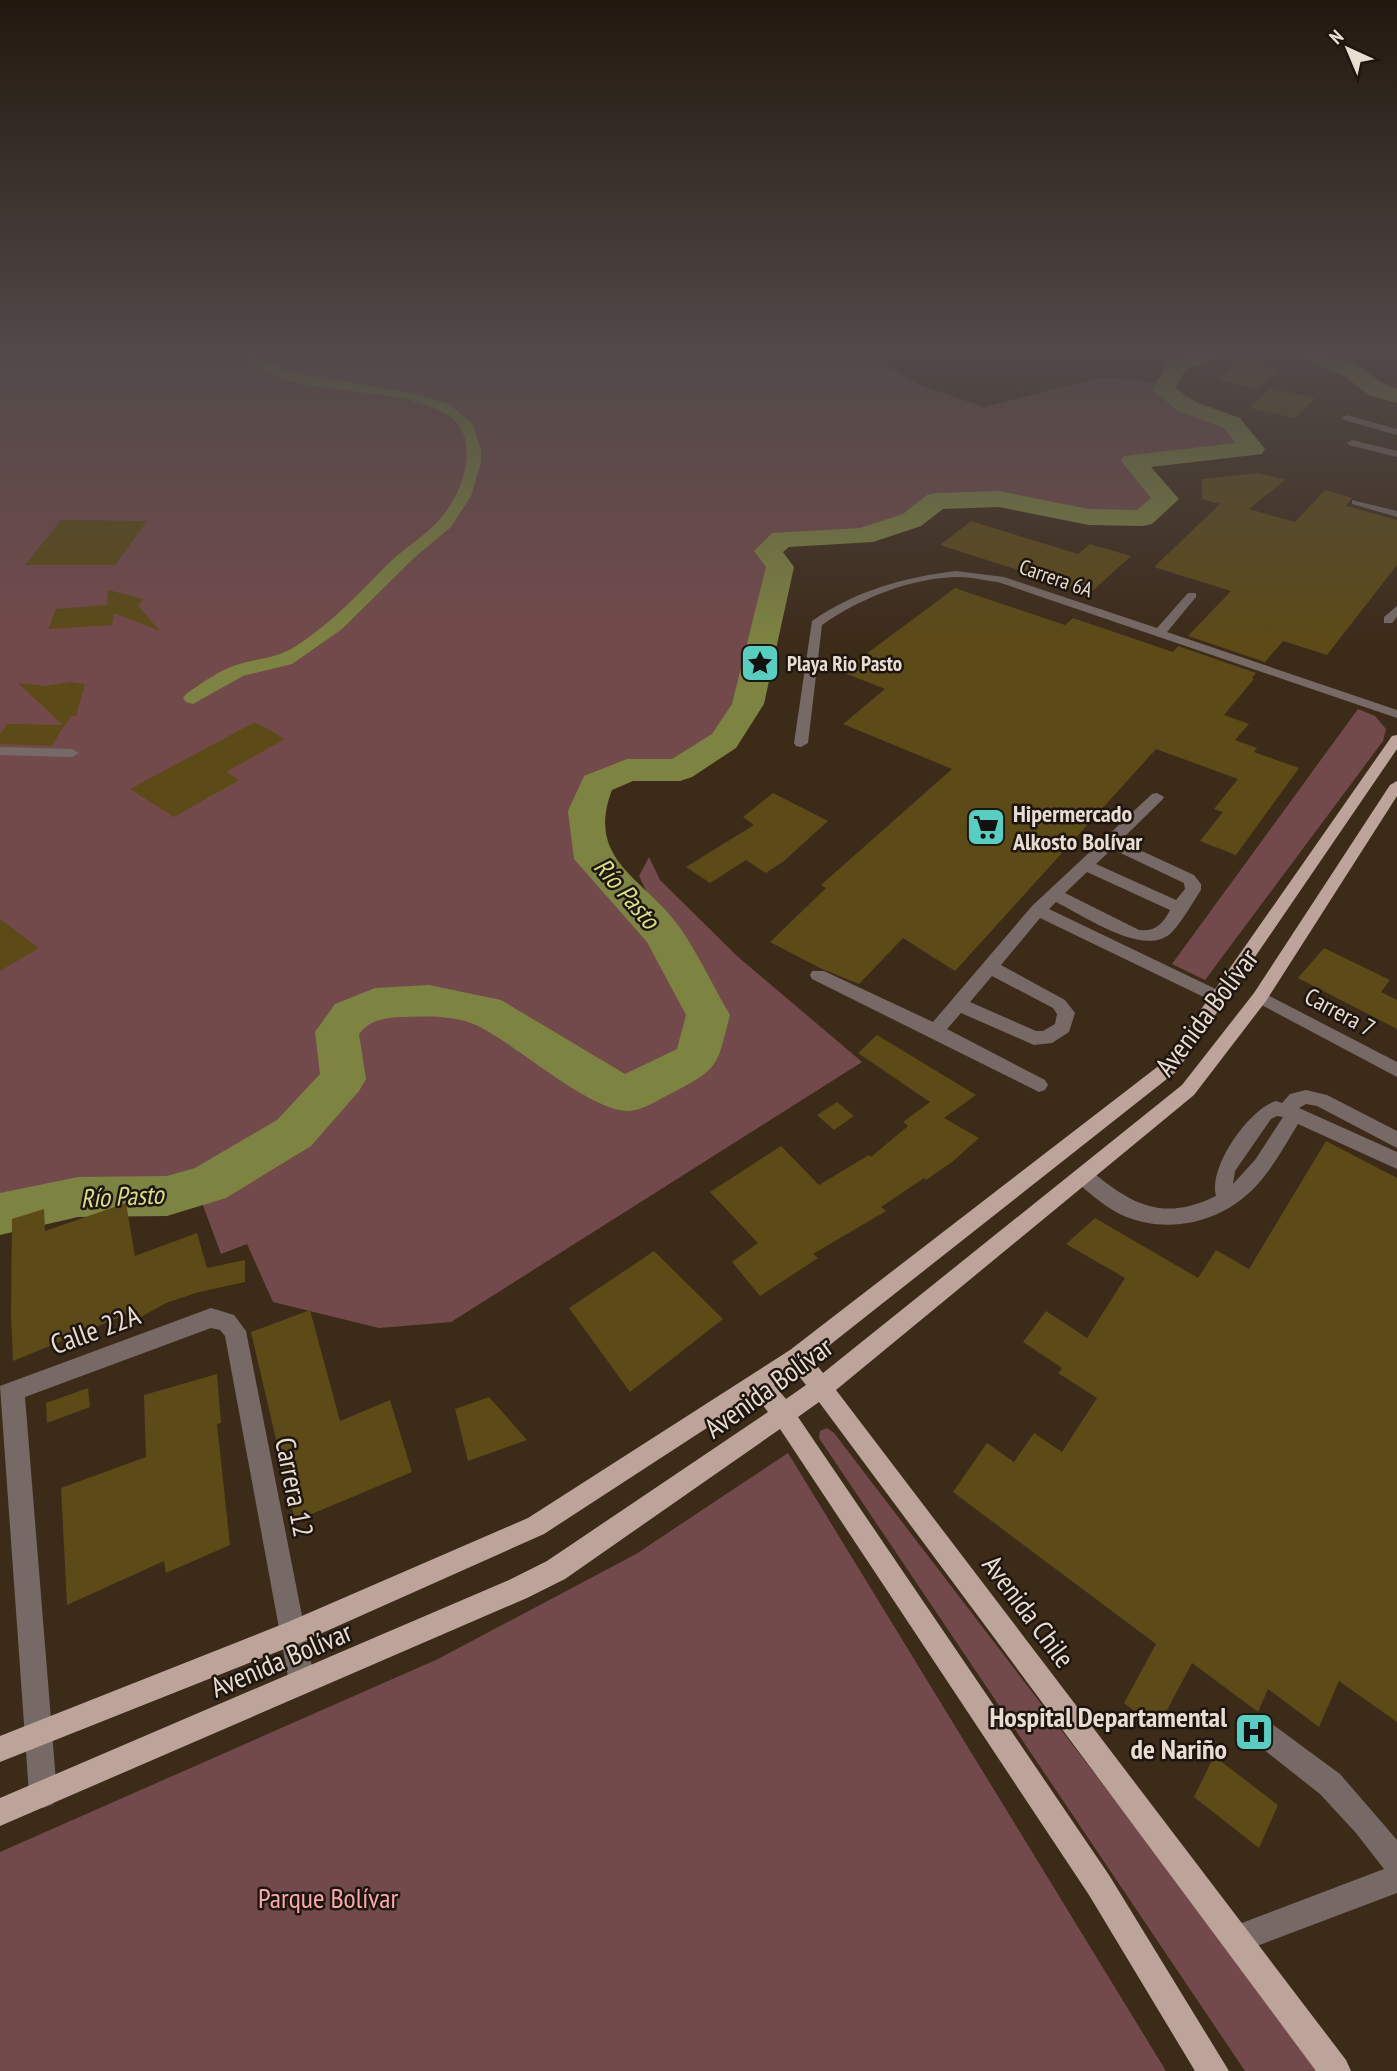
<svg xmlns="http://www.w3.org/2000/svg" width="1397" height="2071" font-family="'PT Sans Narrow',sans-serif">
<rect width="100%" height="100%" fill="#3d2b1a"/>
<!-- green -->
<path fill="#734a4c" d="M0 352H851L874 360 923 386 984 407 1102 377 1156 382 1188 407 1232 423 1253 449 1134 461 1166 499 1143 518 1081 516 999 499 936 501 912 520 863 536 783 539 768 552 780 567 748 704 724 741 678 765 631 763 593 782 572 808 574 853 656 936 697 1021 685 1057 623 1090 542 1044 489 1007 409 991 361 995 331 1027 338 1077 289 1131 207 1180 170 1190 80 1188 0 1206Z
M1358 709 1375 716 1386 729 1383 741 1205 980 1172 964Z
M649 857 660 880 737 956 862 1062 451 1322 379 1328 273 1302 247 1244 221 1254 201 1200 311 1123 352 1078 342 1038 355 1016 384 1006 443 1005 493 1021 600 1090 631 1097 702 1059 713 1025 708 995 659 918 639 876Z
M827 1428 834 1433 1322 2071H1245L819 1438 820 1431Z
M788 1453 1166 2071H0V1852L438 1659 636 1554Z"/>
<g fill="none" stroke-linecap="round" stroke-linejoin="round">
<!-- canal -->
<path fill="#7d8341" fill-rule="evenodd" d="M240 352H254L271 365 299 374 412 393 449 404 473 424 481 450V462L471 496 451 527 415 557 342 629 292 664 243 676 193 704 186 702 183 698 186 694C202 683 218 671 236 665 260 657 274 660 296 646 332 623 361 591 391 561 406 547 425 536 439 520 459 498 477 456 460 427 451 412 426 405 410 400 358 387 277 394 240 352Z"/>
<!-- river -->
<path fill="#7d8341" fill-rule="evenodd" d="M1194 352H1225L1222 357 1186 369 1175 388 1196 402 1240 418 1265 449 1262 454 1151 467 1179 499 1152 524 1143 526 1089 525 999 507 943 509 921 526 873 542 789 547 783 552 794 567 764 704 736 748 692 777 680 781H633L612 790C585 860 644 878 678 925 698 953 713 986 730 1015 717 1064 721 1068 674 1092 661 1098 644 1110 629 1111 590 1112 515 1043 476 1025 454 1015 425 1016 401 1017 384 1018 370 1020 359 1034L366 1079 359 1091 311 1146 226 1198 167 1216 78 1217 0 1235V1193L78 1177 167 1176 195 1168 277 1120 320 1074 315 1032 335 1004 375 988 429 985 501 1000 625 1074 677 1049 686 1015 647 942 574 859 568 811 584 776 627 759H672L712 734 732 704 766 567 754 551 772 533 860 528 903 514 927 495 936 493 999 491 1089 509 1137 510 1151 498 1121 461 1124 456 1236 443 1224 428 1180 412 1152 390 1170 360Z
M1297 352C1321 352 1342 355 1363 369 1375 377 1383 385 1397 389V403L1369 395 1344 376 1300 357Z"/>
</g>
<!-- building -->
<path fill="#5c4a17" d="M1240 362 1280 371 1258 389 1218 380Z
M1271 388 1315 398 1295 418 1249 408Z
M1259 473 1285 480 1249 509 1295 522 1325 490 1352 498 1346 506 1397 520V565L1327 655 1283 641 1265 662 1188 636 1231 591 1154 567 1220 504 1202 499V479Z
M61 520 147 521 115 565H25Z
M971 521 1078 554 1090 544 1131 556 1090 593 940 545Z
M955 588 1065 625 1073 618 1173 652 1178 646 1256 673 1252 678 1254 679 1224 715 1249 724 1235 740 1257 748 1254 752 1299 768 1236 855 1200 841 1223 812 1214 809 1238 779 1156 749 955 971 903 938 859 984 820 968 770 942 826 888 821 885 952 769 843 724 885 689 842 672Z
M108 590 144 599 138 606 160 631 114 613 112 625 48 629 56 609 107 605Z
M71 682 85 684 76 716H71L51 746 0 744V734L7 724 63 725 18 683 45 686Z
M255 722 285 739 226 772 239 780 174 817 130 789Z
M773 793 828 821 784 861 766 873 746 860 710 883 686 867 754 825 743 817Z
M0 919 39 948 0 971Z
M1324 948 1390 980 1381 992 1397 1000V1029L1298 978Z
M877 1035 976 1095 944 1118 979 1138 952 1162 926 1180 924 1178 881 1207 886 1211 813 1254 818 1258 760 1296 732 1262 758 1243 710 1192 781 1146 819 1185 869 1155 871 1157 908 1126 903 1122 930 1102 858 1053Z
M837 1102 854 1116 834 1130 817 1115Z
M1326 1141 1397 1178V1722L1339 1681 1319 1727 1268 1689 1258 1712 1192 1663 1157 1729 1124 1703 1156 1644 953 1492 987 1443 1014 1462 1034 1433 1062 1452 1097 1398 1058 1373 1062 1368 1023 1342 1046 1311 1087 1338 1125 1278 1066 1244 1095 1218 1198 1278 1216 1250 1249 1269Z
M126 1203 135 1256 197 1233 207 1268 245 1260V1282L199 1292 166 1303 139 1318 137 1310 13 1361 11 1315 12 1219 44 1209 45 1231Z
M654 1251 723 1319 630 1392 569 1308Z
M310 1310 340 1421 390 1400 412 1472 295 1521 251 1332Z
M217 1374 221 1423 217 1424 230 1545 166 1573 164 1561 67 1605 61 1488 146 1457 144 1395Z
M88 1388 90 1407 47 1423 46 1403Z
M489 1397 527 1440 468 1461 455 1409Z
M1214 1756 1278 1805 1259 1848 1194 1797Z"/>
<g fill="none" stroke-linecap="round" stroke-linejoin="round">
<!-- minor -->
<path fill="#776a66" fill-rule="evenodd" d="M1347 415 1397 429V435L1344 420 1342 418Z
M1352 440 1397 451V457L1349 445 1347 443Z
M1352 500 1397 511V517L1352 504Z
M956 571 1004 577 1157 628 1188 593H1196V597L1167 632 1397 710V718L998 582C986 581 973 577 960 577 913 577 860 598 822 625L808 743 801 747 796 746 794 743 812 621C855 591 904 577 956 571Z
M1397 606V617L1392 623H1384V617Z
M0 747 72 749 79 753 72 757 0 755Z
M1157 793 1164 797 1162 800 1120 841 1194 875 1201 884V890C1193 902 1180 925 1170 934 1142 957 1083 915 1056 902L1049 909 1224 993 1226 997 1224 1001H1212L1040 918 1001 965 1065 1000 1075 1013 1069 1032 1052 1043 1034 1045 961 1013 947 1029 1045 1080 1048 1085 1045 1090 1039 1092 812 979 810 975 812 971H824L933 1022 1032 906 1152 794ZM1112 849 1184 883 1185 889 1176 900 1096 864ZM1087 872 1170 910C1163 924 1155 932 1139 930L1065 893ZM992 976 1053 1008 1057 1014 1055 1024 1043 1031H1036L970 1002Z
M1260 991 1397 1062V1077L1254 1001 1252 997Z
M1306 1090 1327 1095 1397 1131V1148L1317 1106 1306 1104 1299 1108 1397 1152V1169L1298 1124C1285 1145 1273 1168 1256 1186 1223 1222 1169 1235 1124 1216 1106 1208 1091 1194 1076 1182L1073 1176 1076 1170 1083 1168 1090 1170C1132 1205 1163 1222 1216 1196 1208 1167 1249 1109 1276 1101L1282 1103 1290 1094ZM1277 1116 1283 1117 1255 1160 1233 1184 1235 1171 1271 1119Z
M211 1308 234 1315 246 1331 315 1682 311 1691 302 1695 293 1691 289 1682 225 1336 220 1330 211 1328 25 1397 57 1794 53 1804 43 1808 33 1804 29 1794 0 1386Z
M1263 1720 1272 1724 1340 1774 1397 1840V1893L1236 1954 1226 1949 1221 1939 1226 1929 1384 1869 1356 1833 1320 1794 1254 1742 1250 1733 1254 1724Z"/>
<!-- major -->
<path fill="#bda49a" fill-rule="evenodd" d="M1397 735V749L1177 1071 812 1359 823 1373 1182 1085 1254 993 1390 785 1397 781V796L1266 1001 1194 1095 836 1390 1346 2060 1351 2071H1316L819 1402 798 1417 1109 1875 1229 2071H1195L1089 1895 780 1429 565 1579 527 1598 0 1826V1798L509 1580 547 1561 768 1412 756 1396 544 1534 302 1642 0 1762V1736L288 1622 528 1518 790 1350 1165 1061 1392 736ZM795 1371 806 1385 786 1399 774 1385Z"/>
</g>
<!-- sky -->
<linearGradient id="sky" x2="0" y2="1"><stop stop-color="#22180e"/><stop offset="0.55" stop-color="#514a49"/><stop offset="1" stop-color="#514a49" stop-opacity="0"/></linearGradient>
<rect width="1397" height="642" fill="url(#sky)"/>
<!-- icons -->
<defs>
<g id="sight-square" transform="scale(2.0125)"><rect x="-9" y="-9" width="18" height="18" rx="4" fill="#57cec2" stroke="#1e160e"/><path d="M0-6L1.8-2.2L6-1.7L2.9 1.2L3.7 5.4L0 3.3L-3.7 5.4L-2.9 1.2L-6-1.7L-1.8-2.2Z" fill="#111"/></g>
<g id="supermarket-square" transform="scale(2.0125)"><rect x="-9" y="-9" width="18" height="18" rx="4" fill="#57cec2" stroke="#1e160e"/><path d="M-6-5.5h2.5l.6 2H6L4.5 2H-2.5L-4.4-4H-6ZM-1.5 3.2a1.3 1.3 0 1 0 .1 0ZM3 3.2a1.3 1.3 0 1 0 .1 0Z" fill="#111"/></g>
<g id="hospital-square" transform="scale(2.0125)"><rect x="-9" y="-9" width="18" height="18" rx="4" fill="#57cec2" stroke="#1e160e"/><path d="M-5-5h3v3.5h4V-5h3V5h-3V1.5h-4V5h-3Z" fill="#111"/></g>
</defs>
<g fill-rule="evenodd">
<use href="#sight-square" x="760" y="663"/>
<use href="#supermarket-square" x="986" y="827"/>
<use href="#hospital-square" x="1254" y="1732"/>
</g>
<g text-anchor="middle" dominant-baseline="central" stroke-width="5" stroke-linejoin="round" paint-order="stroke">
<!-- far-street labels -->
<g font-size="21" fill="#e9ddd2" stroke="#1e160e">
<text transform="translate(1056 578) rotate(19)">Carrera 6A</text>
</g>
<!-- far-poi labels -->
<g font-size="21" font-weight="bold" fill="#e9ddd2" stroke="#1e160e" text-anchor="start">
<text x="787" y="663">Playa Rio Pasto</text>
</g>
<!-- poi labels -->
<g font-size="24" font-weight="bold" fill="#e9ddd2" stroke="#1e160e" text-anchor="start">
<text x="1013" y="813">Hipermercado<tspan x="1013" dy="28">Alkosto Bolívar</tspan></text>
</g>
<!-- street labels -->
<g font-size="24" fill="#e9ddd2" stroke="#1e160e">
<text transform="translate(1340 1012) rotate(28)">Carrera 7</text>
</g>
<!-- water labels -->
<g font-size="26" font-style="italic" fill="#d8e181" stroke="#1e160e">
<text transform="translate(627 893) rotate(49)">Río Pasto</text>
<text transform="translate(122 1196) rotate(-3)">Río Pasto</text>
</g>
<!-- near-street labels -->
<g font-size="28" fill="#e9ddd2" stroke="#1e160e">
<text transform="translate(1206 1012) rotate(-53)">Avenida Bolívar</text>
<text transform="translate(95 1329) rotate(-20)">Calle 22A</text>
<text transform="translate(768 1387) rotate(-36)">Avenida Bolívar</text>
<text transform="translate(295 1487) rotate(79)">Carrera 12</text>
<text transform="translate(1029 1611) rotate(53)">Avenida Chile</text>
<text transform="translate(281 1659) rotate(-23)">Avenida Bolívar</text>
</g>
<!-- near-poi labels -->
<g font-size="28" font-weight="bold" fill="#e9ddd2" stroke="#1e160e" text-anchor="end">
<text x="1227" y="1716">Hospital Departamental<tspan x="1227" dy="32">de Nariño</tspan></text>
</g>
<!-- near-park labels -->
<g font-size="28" fill="#faa8ac" stroke="#1e160e">
<text x="328" y="1897">Parque Bolívar</text>
</g>
</g>
<!-- north arrow -->
<g transform="translate(1348 49) rotate(316)" stroke="#1e160e" stroke-width="5" paint-order="stroke">
<path d="M0-5L12 26L0 18L-12 26Z" fill="#e9ddd2"/>
<text y="-10" font-size="19" font-weight="bold" text-anchor="middle" fill="#e9ddd2">N</text>
</g>
</svg>
